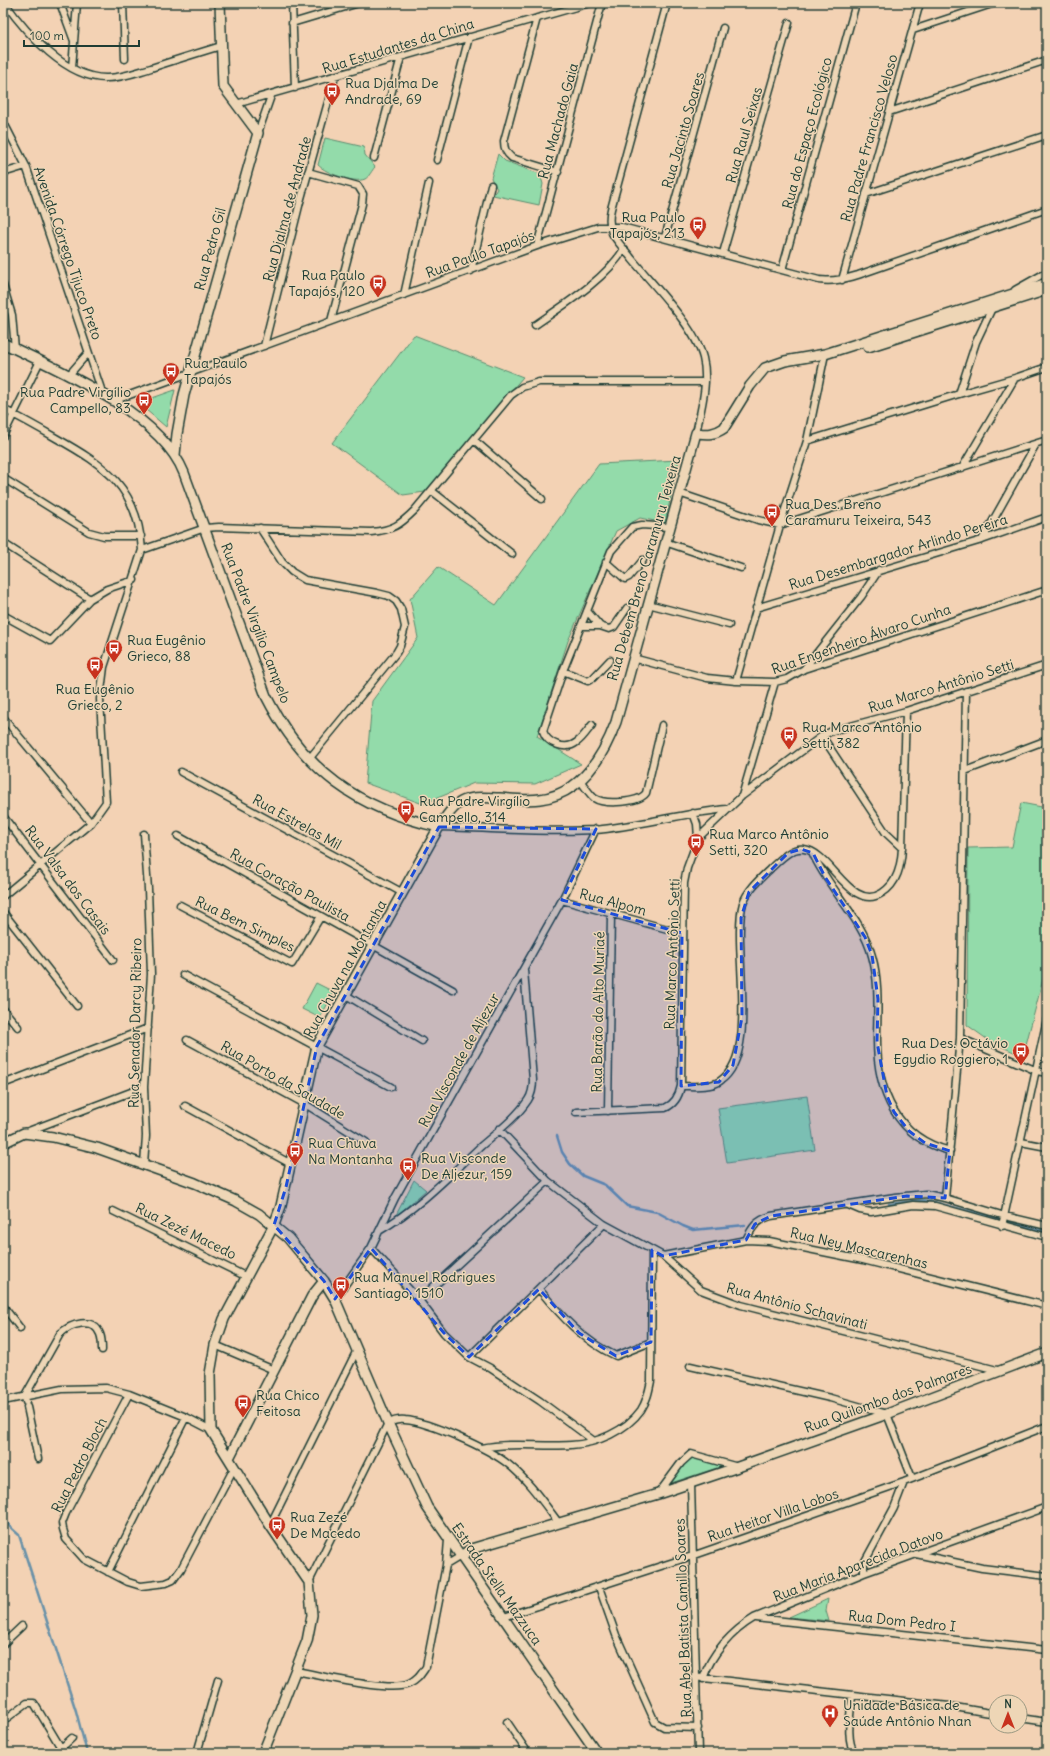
<svg xmlns="http://www.w3.org/2000/svg" width="1050" height="1756" font-family="Delius,sans-serif">
<rect width="100%" height="100%" fill="#f3d2b4"/>
<filter id="ink" filterUnits="userSpaceOnUse"><feTurbulence type="fractalNoise" baseFrequency=".025" numOctaves="2"/><feDisplacementMap in="SourceGraphic" scale="8" xChannelSelector="R" yChannelSelector="G"/><feConvolveMatrix kernelMatrix="1 2 1 2 8 2 1 2 1" color-interpolation-filters="sRGB"/></filter>
<g filter="url(#ink)">
<!-- green -->
<path fill="#93dbaa" stroke="#598c6f" d="M325 138 364 147 365 155 375 167C372 170 369 177 365 179 354 184 326 173 318 165Z
M498 154 505 161 540 174 543 184 539 205 493 195 497 189 491 178Z
M414 335 523 377 425 492 403 495 332 443Z
M175 390 166 427 138 403Z
M679 460 665 523 640 518 616 531 568 641 537 736 581 764 535 784 474 783 423 804 365 783 372 701 418 638 410 599 438 567 496 605 599 464Z
M1021 803 1047 808V964L1023 1056 991 1042 967 1025 968 848 1012 847Z
M316 983 334 992 320 1018 302 1009Z
M807 1096 815 1150 727 1163 718 1108Z
M414 1180 426 1190 395 1217Z
M692 1457 726 1465 668 1484 689 1459Z
M828 1599 826 1611 829 1621 789 1617Z"/>
<g fill="none" stroke-linecap="round" stroke-linejoin="round">
<!-- stream -->
<path stroke="#6991a8" stroke-width="2.5" d="M557 1136 562 1152 570 1164 583 1176 605 1185 627 1206 657 1212 683 1226 693 1230 745 1225
M889 1204 922 1200 934 1202 1047 1232
M3 1514 10 1527 19 1535 76 1711 87 1753"/>
<!-- street casing -->
<g stroke="#1f3d34" stroke-width="9">
<path id="street" d="M5 3C26 33 67 79 107 78 122 78 137 72 151 68 175 60 198 53 221 46
M60 3 74 41
M123 3 125 59
M292 3 295 88
M667 3 611 209C609 217 609 225 612 233 617 242 626 251 632 259 653 285 695 327 703 358 709 382 701 409 696 433
M537 18 504 141C504 149 506 153 512 158L558 172
M292 23 359 3
M913 30 995 3
M72 68 77 3
M236 104 590 3
M889 112 1047 60
M3 121 26 166 103 395
M258 133 271 96
M374 158 401 57
M437 160 469 37
M308 172 358 186 363 194 362 204 331 321
M3 173 26 166
M866 194 1047 135
M665 237 723 28
M537 246 602 3
M723 253 789 23
M782 270 856 3
M471 271 491 185
M842 280 920 3
M3 285 12 315 15 349
M1015 290 1047 272
M404 295 429 183
M535 325C564 305 606 279 624 249
M264 346 300 202 335 77
M68 376 88 353
M959 394 976 342 993 306
M113 401 537 246 598 227H622L819 280C833 282 845 279 858 275L1047 209
M3 409C21 418 39 428 56 438 106 466 138 488 142 550
M3 436 40 361
M474 440 542 499
M807 441 959 394 1015 378 1047 367
M962 468 1015 378
M3 478 89 532 104 536H141
M432 491 512 554
M679 493 758 520 780 525 1047 440
M260 528 282 562 292 572 305 580 377 593 389 596 396 601 401 609 405 627 400 646 396 653 309 759
M982 540 1036 444
M665 542 741 568
M3 543 90 599
M606 562 625 579 629 577 643 560
M648 604 729 625
M756 608 982 540 1047 517
M587 611 600 626 609 629 614 627 627 608
M3 615 50 641 90 599 107 589 134 580
M581 626H600
M633 658 707 678 736 681 775 682 787 679 804 669 1047 590
M804 669 861 597 879 570
M563 671 588 681 593 678 610 660
M736 681 780 525 807 441 825 354
M3 717 91 823
M592 725C587 731 583 738 577 742 566 751 547 744 543 731L563 671 611 551 632 527 642 525 668 527
M822 736 886 833 902 848
M965 771 1047 740
M181 772 403 893
M580 780C584 786 589 793 594 798 604 805 639 803 646 793L662 725
M742 796 775 682
M693 813 697 824 698 838
M3 816 113 960
M439 827C491 828 543 833 595 830 639 826 683 813 727 809
M144 834 148 889 151 974 144 1087 146 1136 144 1164
M178 836 453 990
M813 854C829 890 862 918 872 956 880 984 877 1012 877 1040 877 1092 897 1138 950 1151
M3 896 91 823 106 802 100 699 104 667 142 550 205 528 219 527 371 532C393 530 400 525 415 510L511 395 522 387 539 382H705
M562 900 682 933
M180 905 292 964 321 916
M3 912 77 1006
M183 975 391 1087
M346 995 422 1041
M3 1009 18 1027
M960 1038 1037 1071 1047 1073
M187 1040 305 1104 366 1142
M3 1084 148 1028
M681 1086C693 1086 710 1088 720 1081 761 1054 731 945 743 903 748 889 761 878 771 868 780 860 791 847 804 849 831 852 851 913 882 893 898 883 901 865 902 848L906 711
M185 1106 291 1164
M608 1111 611 914
M576 1112 665 1108C675 1104 679 1096 681 1086L684 883 687 868 698 838 742 796 822 736 832 731 906 711 1047 665
M499 1129 548 1181 604 1224 663 1256 701 1290 741 1305 1001 1371
M26 1132 144 1087
M1021 1142 1047 1147
M945 1198 960 1038 966 691
M846 1204 860 1210 871 1212 913 1205 935 1206 1047 1237
M113 1211 247 1277
M1002 1226 1047 1019
M379 1231C417 1209 448 1177 480 1147 496 1133 516 1118 528 1100 532 1094 533 1087 533 1080L524 970
M746 1240C752 1227 757 1220 771 1216L895 1197 926 1194 945 1198 1005 1216 1047 1226
M371 1248 419 1300 444 1333 469 1357 490 1368 540 1401 594 1441
M663 1256 746 1240 769 1241 863 1260 1047 1306
M539 1289C561 1316 583 1341 616 1356L651 1342
M335 1299 371 1248 395 1198 562 900 596 829
M419 1300 548 1181
M3 1306 20 1328
M215 1345 274 1370
M469 1357 604 1224
M690 1366 830 1398 887 1414 912 1478
M129 1394 66 1513 62 1523 63 1529 66 1539 84 1559 128 1582 141 1586 166 1583 173 1580 181 1569 234 1468
M3 1401 62 1389 106 1388 129 1394 186 1417 211 1430
M26 1402 25 1396 60 1334C70 1324 93 1316 100 1334 102 1339 102 1345 102 1350
M27 1407 38 1459
M482 1448C512 1442 541 1447 571 1445 596 1444 626 1431 641 1410 647 1401 649 1391 651 1381L652 1250
M691 1483 698 1753
M658 1494 681 1463 691 1454 738 1467
M270 1525 356 1352
M916 1554 982 1568 1047 1576
M446 1565 461 1556
M108 1572 186 1417
M864 1573V1563L894 1508 904 1482
M309 1582 388 1423C393 1421 399 1419 405 1420 430 1422 489 1449 508 1464 528 1480 543 1502 558 1522
M599 1587 616 1635 655 1722 664 1727 698 1728
M504 1617 692 1556 904 1482 1047 1426
M756 1618 1047 1650
M3 1644 22 1626
M295 1671C320 1675 389 1693 409 1684 418 1680 421 1674 426 1667L446 1565 448 1540
M695 1677 949 1706 996 1714
M703 1679C711 1654 732 1631 754 1618L864 1573 1047 1507
M852 1696C851 1711 845 1741 855 1753
M1020 1718 1047 1722
M3 1721 27 1703H34L61 1748
M507 1722 528 1753
M56 1753 72 1738
M197 1753 218 1680"/>
</g>
<!-- secondary casing -->
<g stroke="#1f3d34" stroke-width="12">
<path id="secondary" d="M3 343C59 370 160 413 184 473L266 696C304 771 358 809 439 827
M868 347 1047 290
M175 455 177 434 184 395 258 133 223 86 220 3
M3 1143 24 1133 53 1137 97 1148 195 1183 236 1201 259 1214 288 1238 324 1281 335 1299 388 1423 427 1507 597 1753
M229 1458 312 1296 324 1281
M461 1556 471 1549 658 1494 738 1467 887 1414 1047 1353
M263 1753 307 1641 312 1615 309 1582 270 1525 211 1430 210 1374 215 1345 224 1319 274 1225 281 1206 317 1046 439 827C445 818 452 807 461 802 473 795 488 798 500 798 513 799 528 801 540 799 581 794 603 757 616 722L696 433C707 434 714 435 724 428L750 386 765 368 785 361 825 354 1047 283"/>
</g>
<!-- street -->
<use href="#street" stroke="#eed6b6" stroke-width="6"/>
<!-- secondary -->
<use href="#secondary" stroke="#eed6b6" stroke-width="9"/>
</g>
</g>
<!-- marked area -->
<path fill="#1d4ed8" fill-opacity="0.2" stroke="#1d4ed8" stroke-width="3" stroke-dasharray="8 5" stroke-linejoin="round" d="M439 827 596 829 562 900 682 933 681 1086 719 1082 733 1065 742 1017 741 918 749 892 788 853 801 849 813 853 825 877 865 937 872 955 878 999 877 1042 887 1096 894 1112 909 1131 925 1143 950 1151 945 1198 907 1196 771 1216 755 1224 746 1240 663 1256 652 1250 651 1342 616 1356 579 1333 539 1289 469 1357 444 1333 371 1248 335 1299 324 1281 274 1225 286 1187 317 1046Z"/>
<!-- icons -->
<defs>
<g id="bus-pin" transform="scale(0.9)"><path d="M0 17L-7.5 6A9.5 9.5 0 1 1 7.5 6Z" fill="#c8321e" stroke="#eed6b6"/><path d="M-5-6H5V4H4V6H2V4H-2V6H-4V4H-5ZM-3.5-4V0h7V-4ZM-3.5 1.2v1.5H-2V1.2ZM2 1.2v1.5H3.5V1.2Z" fill="#fff"/></g>
<g id="hospital-pin" transform="scale(0.9)"><path d="M0 17L-7.5 6A9.5 9.5 0 1 1 7.5 6Z" fill="#c8321e" stroke="#eed6b6"/><path d="M-5-5h3v3.5h4V-5h3V5h-3V1.5h-4V5h-3Z" fill="#fff"/></g>
</defs>
<g fill-rule="evenodd">
<use href="#bus-pin" x="332" y="91"/>
<use href="#bus-pin" x="698" y="225"/>
<use href="#bus-pin" x="378" y="283"/>
<use href="#bus-pin" x="171" y="371"/>
<use href="#bus-pin" x="144" y="400"/>
<use href="#bus-pin" x="772" y="512"/>
<use href="#bus-pin" x="114" y="648"/>
<use href="#bus-pin" x="95" y="665"/>
<use href="#bus-pin" x="789" y="735"/>
<use href="#bus-pin" x="406" y="809"/>
<use href="#bus-pin" x="696" y="842"/>
<use href="#bus-pin" x="1021" y="1051"/>
<use href="#bus-pin" x="295" y="1151"/>
<use href="#bus-pin" x="408" y="1166"/>
<use href="#bus-pin" x="341" y="1285"/>
<use href="#bus-pin" x="243" y="1403"/>
<use href="#bus-pin" x="277" y="1525"/>
<use href="#hospital-pin" x="830" y="1713"/>
</g>
<g text-anchor="middle" dominant-baseline="central" stroke-width="3" stroke-linejoin="round" paint-order="stroke">
<!-- street labels -->
<g font-size="14" fill="#1f3d34" stroke="#eed6b6">
<text transform="translate(398 46) rotate(-17)">Rua Estudantes da China</text>
<text transform="translate(558 121) rotate(-75)">Rua Machado Gaia</text>
<text transform="translate(683 130) rotate(-74)">Rua Jacinto Soares</text>
<text transform="translate(807 133) rotate(-75)">Rua do Espaço Ecológico</text>
<text transform="translate(744 135) rotate(-74)">Rua Raul Seixas</text>
<text transform="translate(869 138) rotate(-74)">Rua Padre Francisco Veloso</text>
<text transform="translate(287 209) rotate(-75)">Rua Djalma de Andrade</text>
<text transform="translate(210 249) rotate(-75)">Rua Pedro Gil</text>
<text transform="translate(68 253) rotate(71)">Avenida Córrego Tijuco Preto</text>
<text transform="translate(480 254) rotate(-20)">Rua Paulo Tapajós</text>
<text transform="translate(898 552) rotate(-17)">Rua Desembargador Arlindo Pereira</text>
<text transform="translate(644 568) rotate(-74)">Rua Debem Breno Caramuru Teixeira</text>
<text transform="translate(256 623) rotate(69)">Rua Padre Virgílio Campelo</text>
<text transform="translate(861 639) rotate(-19)">Rua Engenheiro Álvaro Cunha</text>
<text transform="translate(941 686) rotate(-17)">Rua Marco Antônio Setti</text>
<text transform="translate(297 822) rotate(29)">Rua Estrelas Mil</text>
<text transform="translate(68 880) rotate(53)">Rua Valsa dos Casais</text>
<text transform="translate(290 885) rotate(29)">Rua Coração Paulista</text>
<text transform="translate(613 902) rotate(15)">Rua Alpom</text>
<text transform="translate(245 924) rotate(26)">Rua Bem Simples</text>
<text transform="translate(672 954) rotate(-88)">Rua Marco Antônio Setti</text>
<text transform="translate(345 969) rotate(-61)">Rua Chuva na Montanha</text>
<text transform="translate(598 1012) rotate(-89)">Rua Barão do Alto Muriaé</text>
<text transform="translate(135 1023) rotate(-89)">Rua Senador Darcy Ribeiro</text>
<text transform="translate(459 1060) rotate(-61)">Rua Visconde de Aljezur</text>
<text transform="translate(283 1080) rotate(30)">Rua Porto da Saudade</text>
<text transform="translate(186 1231) rotate(26)">Rua Zezé Macedo</text>
<text transform="translate(859 1248) rotate(13)">Rua Ney Mascarenhas</text>
<text transform="translate(797 1306) rotate(15)">Rua Antônio Schavinati</text>
<text transform="translate(888 1398) rotate(-20)">Rua Quilombo dos Palmares</text>
<text transform="translate(79 1465) rotate(-63)">Rua Pedro Bloch</text>
<text transform="translate(773 1515) rotate(-19)">Rua Heitor Villa Lobos</text>
<text transform="translate(858 1565) rotate(-21)">Rua Maria Aparecida Datovo</text>
<text transform="translate(497 1584) rotate(55)">Estrada Stella Mazzuca</text>
<text transform="translate(683 1618) rotate(-92)">Rua Abel Batista Camillo Soares</text>
<text transform="translate(902 1621) rotate(6)">Rua Dom Pedro I</text>
</g>
<!-- poi labels -->
<g font-size="14" fill="#1f3d34" stroke="#eed6b6" text-anchor="start">
<text x="345" y="83">Rua Djalma De<tspan x="345" dy="16">Andrade, 69</tspan></text>
<text x="685" y="217" text-anchor="end">Rua Paulo<tspan x="685" dy="16">Tapajós, 213</tspan></text>
<text x="365" y="275" text-anchor="end">Rua Paulo<tspan x="365" dy="16">Tapajós, 120</tspan></text>
<text x="184" y="363">Rua Paulo<tspan x="184" dy="16">Tapajós</tspan></text>
<text x="131" y="392" text-anchor="end">Rua Padre Virgílio<tspan x="131" dy="16">Campello, 83</tspan></text>
<text x="785" y="504">Rua Des. Breno<tspan x="785" dy="16">Caramuru Teixeira, 543</tspan></text>
<text x="127" y="640">Rua Eugênio<tspan x="127" dy="16">Grieco, 88</tspan></text>
<text x="95" y="689" text-anchor="middle">Rua Eugênio<tspan x="95" dy="16">Grieco, 2</tspan></text>
<text x="802" y="727">Rua Marco Antônio<tspan x="802" dy="16">Setti, 382</tspan></text>
<text x="419" y="801">Rua Padre Virgílio<tspan x="419" dy="16">Campello, 314</tspan></text>
<text x="709" y="834">Rua Marco Antônio<tspan x="709" dy="16">Setti, 320</tspan></text>
<text x="1008" y="1043" text-anchor="end">Rua Des. Octávio<tspan x="1008" dy="16">Egydio Roggiero, 1</tspan></text>
<text x="308" y="1143">Rua Chuva<tspan x="308" dy="16">Na Montanha</tspan></text>
<text x="421" y="1158">Rua Visconde<tspan x="421" dy="16">De Aljezur, 159</tspan></text>
<text x="354" y="1277">Rua Manuel Rodrigues<tspan x="354" dy="16">Santiago, 1510</tspan></text>
<text x="256" y="1395">Rua Chico<tspan x="256" dy="16">Feitosa</tspan></text>
<text x="290" y="1517">Rua Zezé<tspan x="290" dy="16">De Macedo</tspan></text>
<text x="843" y="1705">Unidade Básica de<tspan x="843" dy="16">Saúde Antônio Nhan</tspan></text>
</g>
</g>
<!-- margin -->
<rect width="1050" height="1756" fill="none" stroke="#eed6b6" stroke-width="16"/>
<rect x="8" y="8" width="1034" height="1740" fill="none" stroke="#1f3d34" stroke-width="1.5" filter="url(#ink)"/>
<!-- north arrow -->
<g transform="translate(1008 1714)"><circle r="19" fill="#eed6b6" stroke="#9b9982"/>
<path d="M0-3L7 15L0 10L-7 15Z" fill="#c8321e"/>
<text y="-6" font-size="11" font-weight="bold" text-anchor="middle" fill="#1f3d34">N</text>
</g>
<!-- scale -->
<path d="M24 40v6h115v-6" fill="none" stroke="#1f3d34" stroke-width="2"/>
<text x="30" y="40" font-size="12" fill="#1f3d34" stroke="#eed6b6" stroke-width="3" paint-order="stroke">100 m</text>
</svg>
